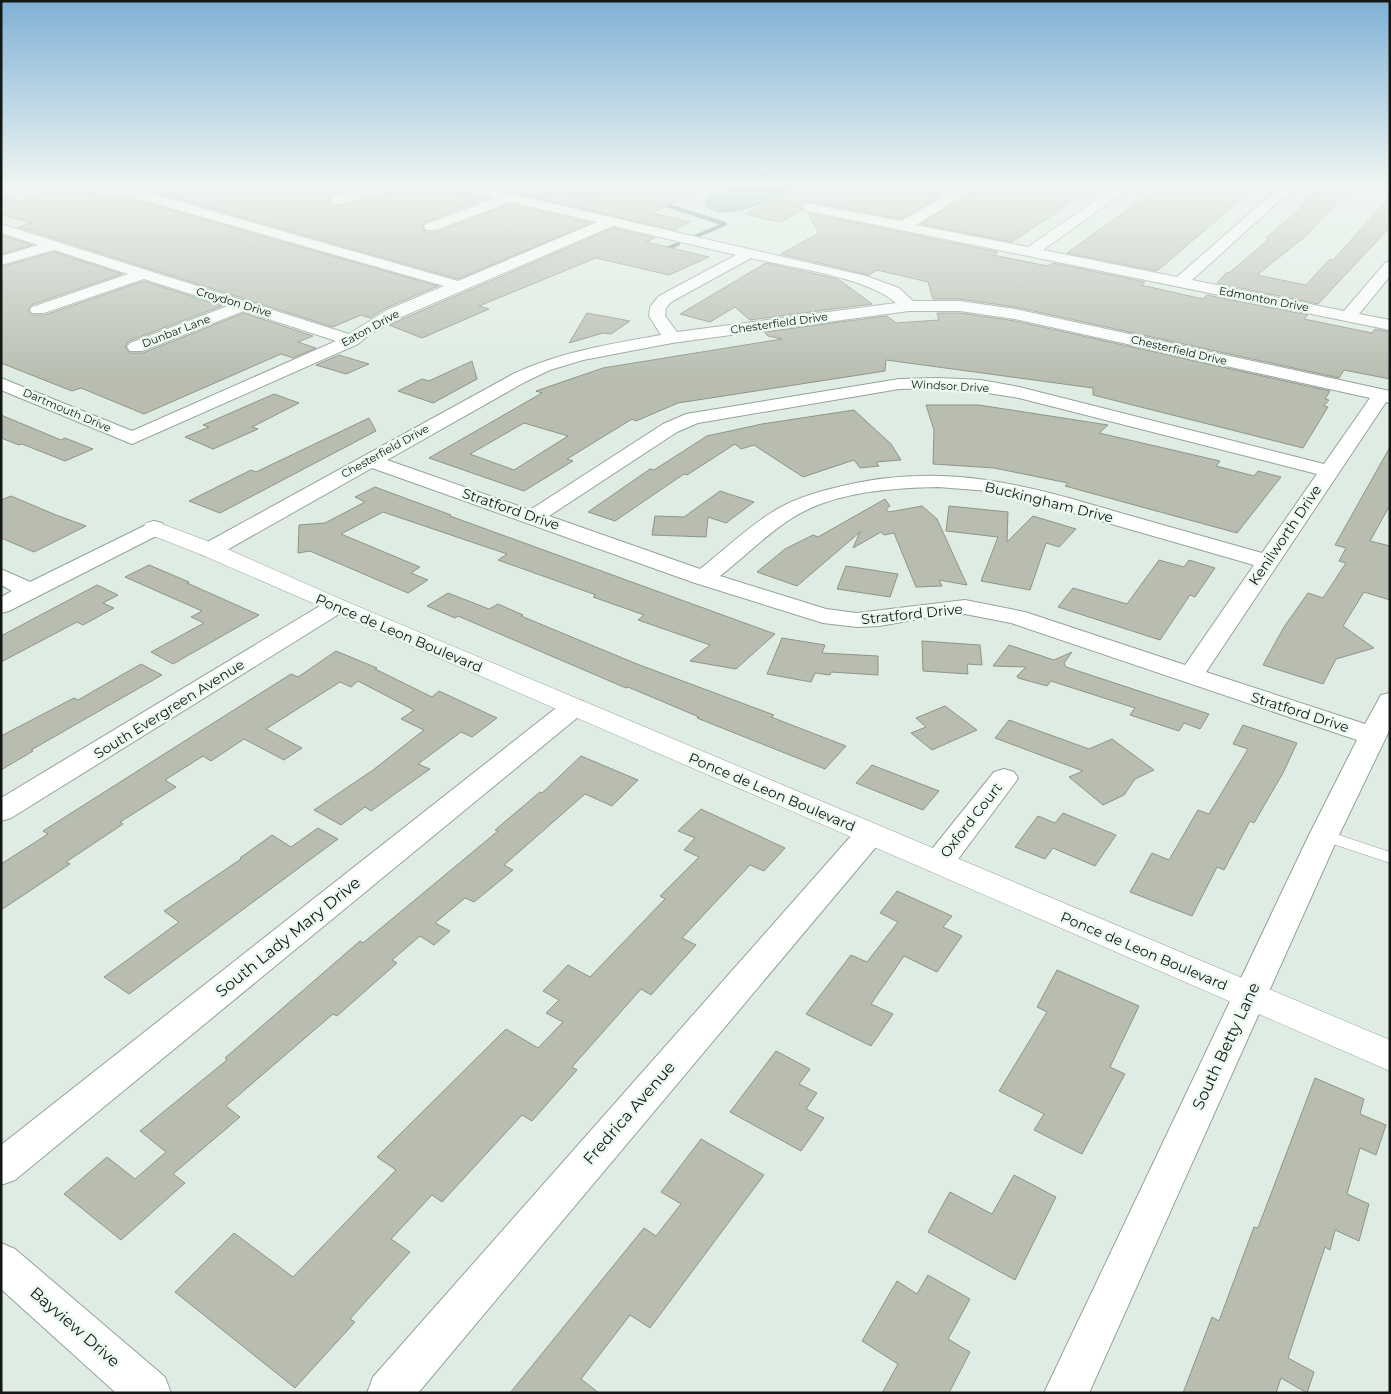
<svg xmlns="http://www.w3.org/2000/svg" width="1391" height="1394" font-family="Montserrat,sans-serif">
<rect width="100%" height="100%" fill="#deece3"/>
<!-- water -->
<path fill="#81adbc" stroke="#60808a" d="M743 184H799C777 195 731 224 706 206V199Z"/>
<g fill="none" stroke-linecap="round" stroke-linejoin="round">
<!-- stream -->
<path stroke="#60808a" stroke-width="4" d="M660 203 725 224 692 238
M663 250 678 244"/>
</g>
<!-- building -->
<path fill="#b8bdb0" stroke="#8f9487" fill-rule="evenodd" d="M43 184H57L107 197 117 195 438 286 386 308 370 318 361 315 333 327 18 227 31 223 1 214V195L20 202 38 197Z
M154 184H345L358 187 330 197 328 201 337 207 419 184H442L446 189 488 198 425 222 422 228 426 232H437L510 204 591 223 458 279 139 188Z
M476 184H537L584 194 631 184H714L652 213 690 222 674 230Z
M806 184H896L944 194 901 219 808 201 799 206 802 210 780 222 745 214Z
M984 184H1098L1012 242 921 224Z
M1163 184H1259L1157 271 1067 253Z
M1324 184H1353L1307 235 1257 275 1306 285 1330 259 1333 260 1390 197V227L1318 304 1217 283 1227 272 1229 273 1269 239 1266 238 1303 207 1300 206Z
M808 213 998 252 993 255 1048 266 1053 263 1145 282 1141 285 1203 299 1207 295 1308 315 1304 319 1372 333 1375 329 1390 332V379L1344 370 1339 378 1015 307 960 299H933L928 282 877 270 869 275 781 254 819 233Z
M613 228 655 238 646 242 709 257 669 275 596 258 479 306 489 309 422 338 389 325Z
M1 235 32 245 1 254Z
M54 252 122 274 31 305 28 311 32 315H45L144 281 222 306 129 341 125 347 130 353H143L244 313 313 336 298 342 316 348 293 358 281 354 144 414 81 388 72 391 1 363V267Z
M766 263 838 279 872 304 750 320 735 307 710 322 680 314Z
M587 313 630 321 611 334 603 333 569 343Z
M937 313H960L1015 321 1330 391 1325 399 1329 400 1324 406 1328 407 1303 448 1093 395V388L886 360 885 371 678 403 636 421 632 419 567 459 573 461 524 491 429 458 542 393 536 391 603 368 782 339 768 336 764 332 887 316 896 323 939 320ZM524 423 568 436 514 470 470 454Z
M339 355 369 364 346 374 316 365Z
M472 361 477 379 433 403 398 391 422 379 429 381Z
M274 394 299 403 252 427 258 429 213 449 185 437 209 427 203 425Z
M926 405H979L1108 425 1099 433 1220 461 1216 466 1254 476 1258 471 1281 477 1237 533 1065 486 1068 483 994 468 933 464 934 430Z
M854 410 891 444 901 460 876 462 879 466 860 468 854 460 803 477 754 445 741 449 735 444 687 475 684 474 615 521 588 512 650 469 654 470 707 436 762 424Z
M1 415 61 440 65 438 93 449 65 461 22 444 19 445 1 438Z
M369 418 376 431 220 513 189 501 251 470 256 472Z
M1390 447V505L1370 541 1390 546V600L1364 592 1343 626 1374 648 1336 659 1323 684 1263 665 1284 627 1308 593 1323 598 1346 563 1339 561 1346 548 1335 545Z
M375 487 451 515 450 516 775 634 736 669 690 661 710 645 638 620 644 615 593 597 596 595 498 560 507 554 383 512 341 534 420 567 411 573 428 580 408 593 310 551 298 553 299 525 325 523 365 502 355 497Z
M720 491 754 502 726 523 708 517 706 537 652 535 655 516 684 517Z
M11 496 56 515 86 526 34 552 1 538V500Z
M885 499 890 506 886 509 889 512 922 506 937 519 967 585 939 580 942 586 916 587 894 533 884 535 881 532 853 548 860 532 797 586 757 572 785 549 813 535 818 537Z
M949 506 1008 512 1007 542 1033 516 1076 529 1059 547 1046 543 1030 590 981 581 998 537 946 531Z
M1159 560 1184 567 1189 560 1215 568 1195 597 1190 595 1160 640 1058 607 1073 588 1127 604Z
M149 565 189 582 187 583 259 615 173 664 151 652 204 623 191 617 202 611 125 577Z
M846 566 898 574 890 597 837 589Z
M97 585 118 595 103 603 114 608 83 625 77 622 1 662V636Z
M448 593 489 609 498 604 523 615 521 616 637 664 774 715 771 717 846 746 825 769 697 718 699 717 628 687 626 688 458 616 455 618 427 606Z
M782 638 825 645 822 653 878 656V675L831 672 830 675 815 673 811 682 767 674Z
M922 641 980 645 982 665 967 664 968 674 923 671Z
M1009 645 1054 660 1072 652 1064 663 1066 667 1209 714 1200 729 1184 723 1179 731 1130 715 1135 708 1051 681 1047 686 1018 678 1017 676 1026 667 993 666Z
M336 651 377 668 375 669 432 697 439 691 497 718 472 737 461 732 418 764 430 769 371 811 365 807 341 825 314 810 373 770 424 730 401 719 414 710 358 681 351 687 340 682 266 729 302 748 284 760 244 739 211 761 203 756 165 780 176 787 120 822 123 824 66 862 70 864 1 910V864L48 834 43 831 180 744 291 674 298 677Z
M141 664 162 675 31 750 33 751 1 770V736L74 698 78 700Z
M945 706 977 730 932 750 911 733 926 727 916 718Z
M1009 720 1089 749 1112 739 1154 770 1135 779 1124 795 1103 805 1069 777 1083 771 995 738Z
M1243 725 1297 743 1283 773 1254 823 1250 821 1224 870 1217 867 1192 916 1130 892 1152 853 1169 860 1198 810 1209 814 1248 749 1233 744Z
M581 756 638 780 612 806 585 794 504 865 513 870 474 902 465 898 435 923 450 931 434 945 420 936 392 960 397 963 337 1016 333 1014 226 1106 240 1117 173 1174 185 1183 121 1240 64 1194 107 1157 135 1179 166 1152 140 1131 227 1060 225 1058 360 941 363 943 498 831 495 830 540 792 542 793Z
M872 765 939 791 923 810 856 783Z
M701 809 785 848 764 871 750 865 682 938 696 945 651 995 641 989 572 1067 577 1070 532 1121 522 1115 442 1202 432 1195 391 1239 410 1252 350 1319 355 1322 295 1388 175 1292 234 1233 293 1277 396 1170 377 1157 506 1029 538 1048 563 1022 546 1013 559 1000 543 991 568 965 590 977 665 899 660 896 699 857 684 850 695 838 678 831Z
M1063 813 1116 835 1095 866 1053 848 1045 859 1015 847 1038 816 1055 823Z
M318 828 338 839 129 994 104 977 179 922 164 911 241 859 240 858 272 835 291 847Z
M897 891 952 916 943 927 962 936 937 972 904 956 871 1004 893 1014 871 1046 806 1014 851 955 867 962 898 922 880 913Z
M1057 970 1139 1006 1110 1067 1125 1074 1082 1154 1034 1130 1044 1114 999 1091 1047 1012 1037 1007Z
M776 1051 810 1069 799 1084 817 1093 806 1109 824 1118 801 1151 730 1112Z
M1315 1078 1364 1099 1360 1114 1386 1125 1376 1155 1360 1148 1347 1194 1369 1204 1359 1241 1335 1230 1330 1250 1325 1247 1288 1358 1314 1372 1307 1393 1281 1378 1276 1393H1183L1212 1317 1219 1321 1254 1227 1258 1228Z
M701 1139 764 1175 650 1328 630 1315 581 1379 599 1393H510L644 1228 656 1236 681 1204 661 1192Z
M1014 1175 1056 1197 1015 1280 928 1232 950 1192 992 1214Z
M928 1275 970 1299 948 1339 970 1352 949 1393H882L898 1364 862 1341 897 1281 917 1294Z"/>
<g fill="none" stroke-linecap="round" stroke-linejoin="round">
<!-- service casing -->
<g stroke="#95a299" stroke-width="1">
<path id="service" d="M1324 830 1390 852V863L1318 839 1316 835 1318 831Z"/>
</g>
<!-- minor casing -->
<g stroke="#95a299" stroke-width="2">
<path id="minor" d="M95 184H117L458 281 597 222 510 202 436 230H426L424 227 426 224 495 198 446 187 444 184H468L866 276 899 288 913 301H960L1015 309 1390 391V403L1386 402 1206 672 1365 724 1381 695 1390 693V729L1339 835 1089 1393H1044L1309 835 1357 740 1011 623 965 614 942 615 879 626 857 627 823 623 695 583 372 468 218 555 210 557 202 555 199 550 202 545 513 374C560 352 610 344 661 335L649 316 650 307 659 296 736 255 613 226 399 318 370 334 358 344 132 444 1 390V378L132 431 336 341 244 311 142 351H130L127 347 130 343 228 306 144 279 44 313H32L30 310 32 307 128 274 54 250 1 265V256L38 245 1 233V224L349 334 387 310 444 286 97 187ZM751 258C789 267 870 278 896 303L677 332 665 316 666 308 671 302ZM909 311H960L1015 319 1370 398 1324 464 1019 387 981 380 939 378 899 379 686 414 663 424 530 510 387 460 525 382 550 370 583 360 672 343ZM939 388 981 392 1019 398 1317 474 1262 553C1216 540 1170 527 1124 514 1023 484 943 461 838 487 817 492 793 499 774 511 748 527 724 550 700 569L549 516 677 432 698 423 899 389ZM938 487 989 491 1021 498 1254 565 1185 665 1025 612 965 600 857 613 826 609 720 576C743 558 765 536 789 520 831 492 889 488 938 487Z
M375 184H395L393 187 342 204 337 205 330 201 332 198Z
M965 184H982L916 225 1028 247 1119 184H1135L1043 250 1177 277 1283 184H1298L1192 280 1344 311 1385 263 1390 261V276L1359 314 1390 320V330L808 211 801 207 808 203 901 221Z
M154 521 162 523 165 528 162 533 9 611 1 613V597L12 591 1 585V569L30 582Z
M336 599 344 601 348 606 344 611 11 818 1 821V798L328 601Z
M574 699 583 701 587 707 583 713 15 1180 1 1185V1145L565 701Z
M1004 769 1014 772 1018 778 1014 784 950 870 939 873 928 870 924 862 928 854 994 772Z
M870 824 881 827 885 834 881 841 418 1393H367L373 1377 859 827Z
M1 1243 15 1249 165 1377 171 1393H116L1 1289Z"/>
</g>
<!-- tertiary casing -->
<g stroke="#95a299" stroke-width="1">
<path id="tertiary" d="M154 521 218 545 345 601 1390 1040V1071L202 555 146 533 143 528 146 523Z"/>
</g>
<!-- service -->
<use href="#service" fill="#fff" fill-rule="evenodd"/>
<!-- minor -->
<use href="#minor" fill="#fff" fill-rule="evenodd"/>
<!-- tertiary -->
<use href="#tertiary" fill="#fff" fill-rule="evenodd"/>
</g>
<!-- sky -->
<linearGradient id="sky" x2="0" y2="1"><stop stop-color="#7fb1d6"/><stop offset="0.49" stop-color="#f0f6f2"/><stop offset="1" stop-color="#f0f6f2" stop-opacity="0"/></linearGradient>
<rect width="1391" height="379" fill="url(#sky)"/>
<g text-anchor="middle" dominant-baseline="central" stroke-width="5" stroke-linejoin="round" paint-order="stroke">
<!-- far-street labels -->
<g font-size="11" fill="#131815" stroke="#ebf9f0">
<text transform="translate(1264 299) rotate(11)">Edmonton Drive</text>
<text transform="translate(234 302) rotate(17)">Croydon Drive</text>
<text transform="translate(779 323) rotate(-8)">Chesterfield Drive</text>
<text transform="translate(370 328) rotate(-29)">Eaton Drive</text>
<text transform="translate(176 331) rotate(-21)">Dunbar Lane</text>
<text transform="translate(1179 350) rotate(13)">Chesterfield Drive</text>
<text transform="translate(950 386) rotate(3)">Windsor Drive</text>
<text transform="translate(67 410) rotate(23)">Dartmouth Drive</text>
<text transform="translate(385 451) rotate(-29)">Chesterfield Drive</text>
</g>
<!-- street labels -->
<g font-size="14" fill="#131815" stroke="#ebf9f0">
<text transform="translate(1049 502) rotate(14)">Buckingham Drive</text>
<text transform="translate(511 509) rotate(19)">Stratford Drive</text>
<text transform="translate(1285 535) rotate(-56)">Kenilworth Drive</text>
<text transform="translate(912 614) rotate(-6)">Stratford Drive</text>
<text transform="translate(399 633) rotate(23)">Ponce de Leon Boulevard</text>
<text transform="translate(169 709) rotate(-32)">South Evergreen Avenue</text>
<text transform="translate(1300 712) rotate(18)">Stratford Drive</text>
<text transform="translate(772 792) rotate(23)">Ponce de Leon Boulevard</text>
<text transform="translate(971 820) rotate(-52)">Oxford Court</text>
<text transform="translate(1144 951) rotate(23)">Ponce de Leon Boulevard</text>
</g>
<!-- near-street labels -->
<g font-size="16" fill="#131815" stroke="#ebf9f0">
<text transform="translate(288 937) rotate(-39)">South Lady Mary Drive</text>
<text transform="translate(1226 1046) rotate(-65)">South Betty Lane</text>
<text transform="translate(629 1113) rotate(-49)">Fredrica Avenue</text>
<text transform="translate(75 1327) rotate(41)">Bayview Drive</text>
</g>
</g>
<!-- border -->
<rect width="1391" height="1394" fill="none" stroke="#131815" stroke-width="5"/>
</svg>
